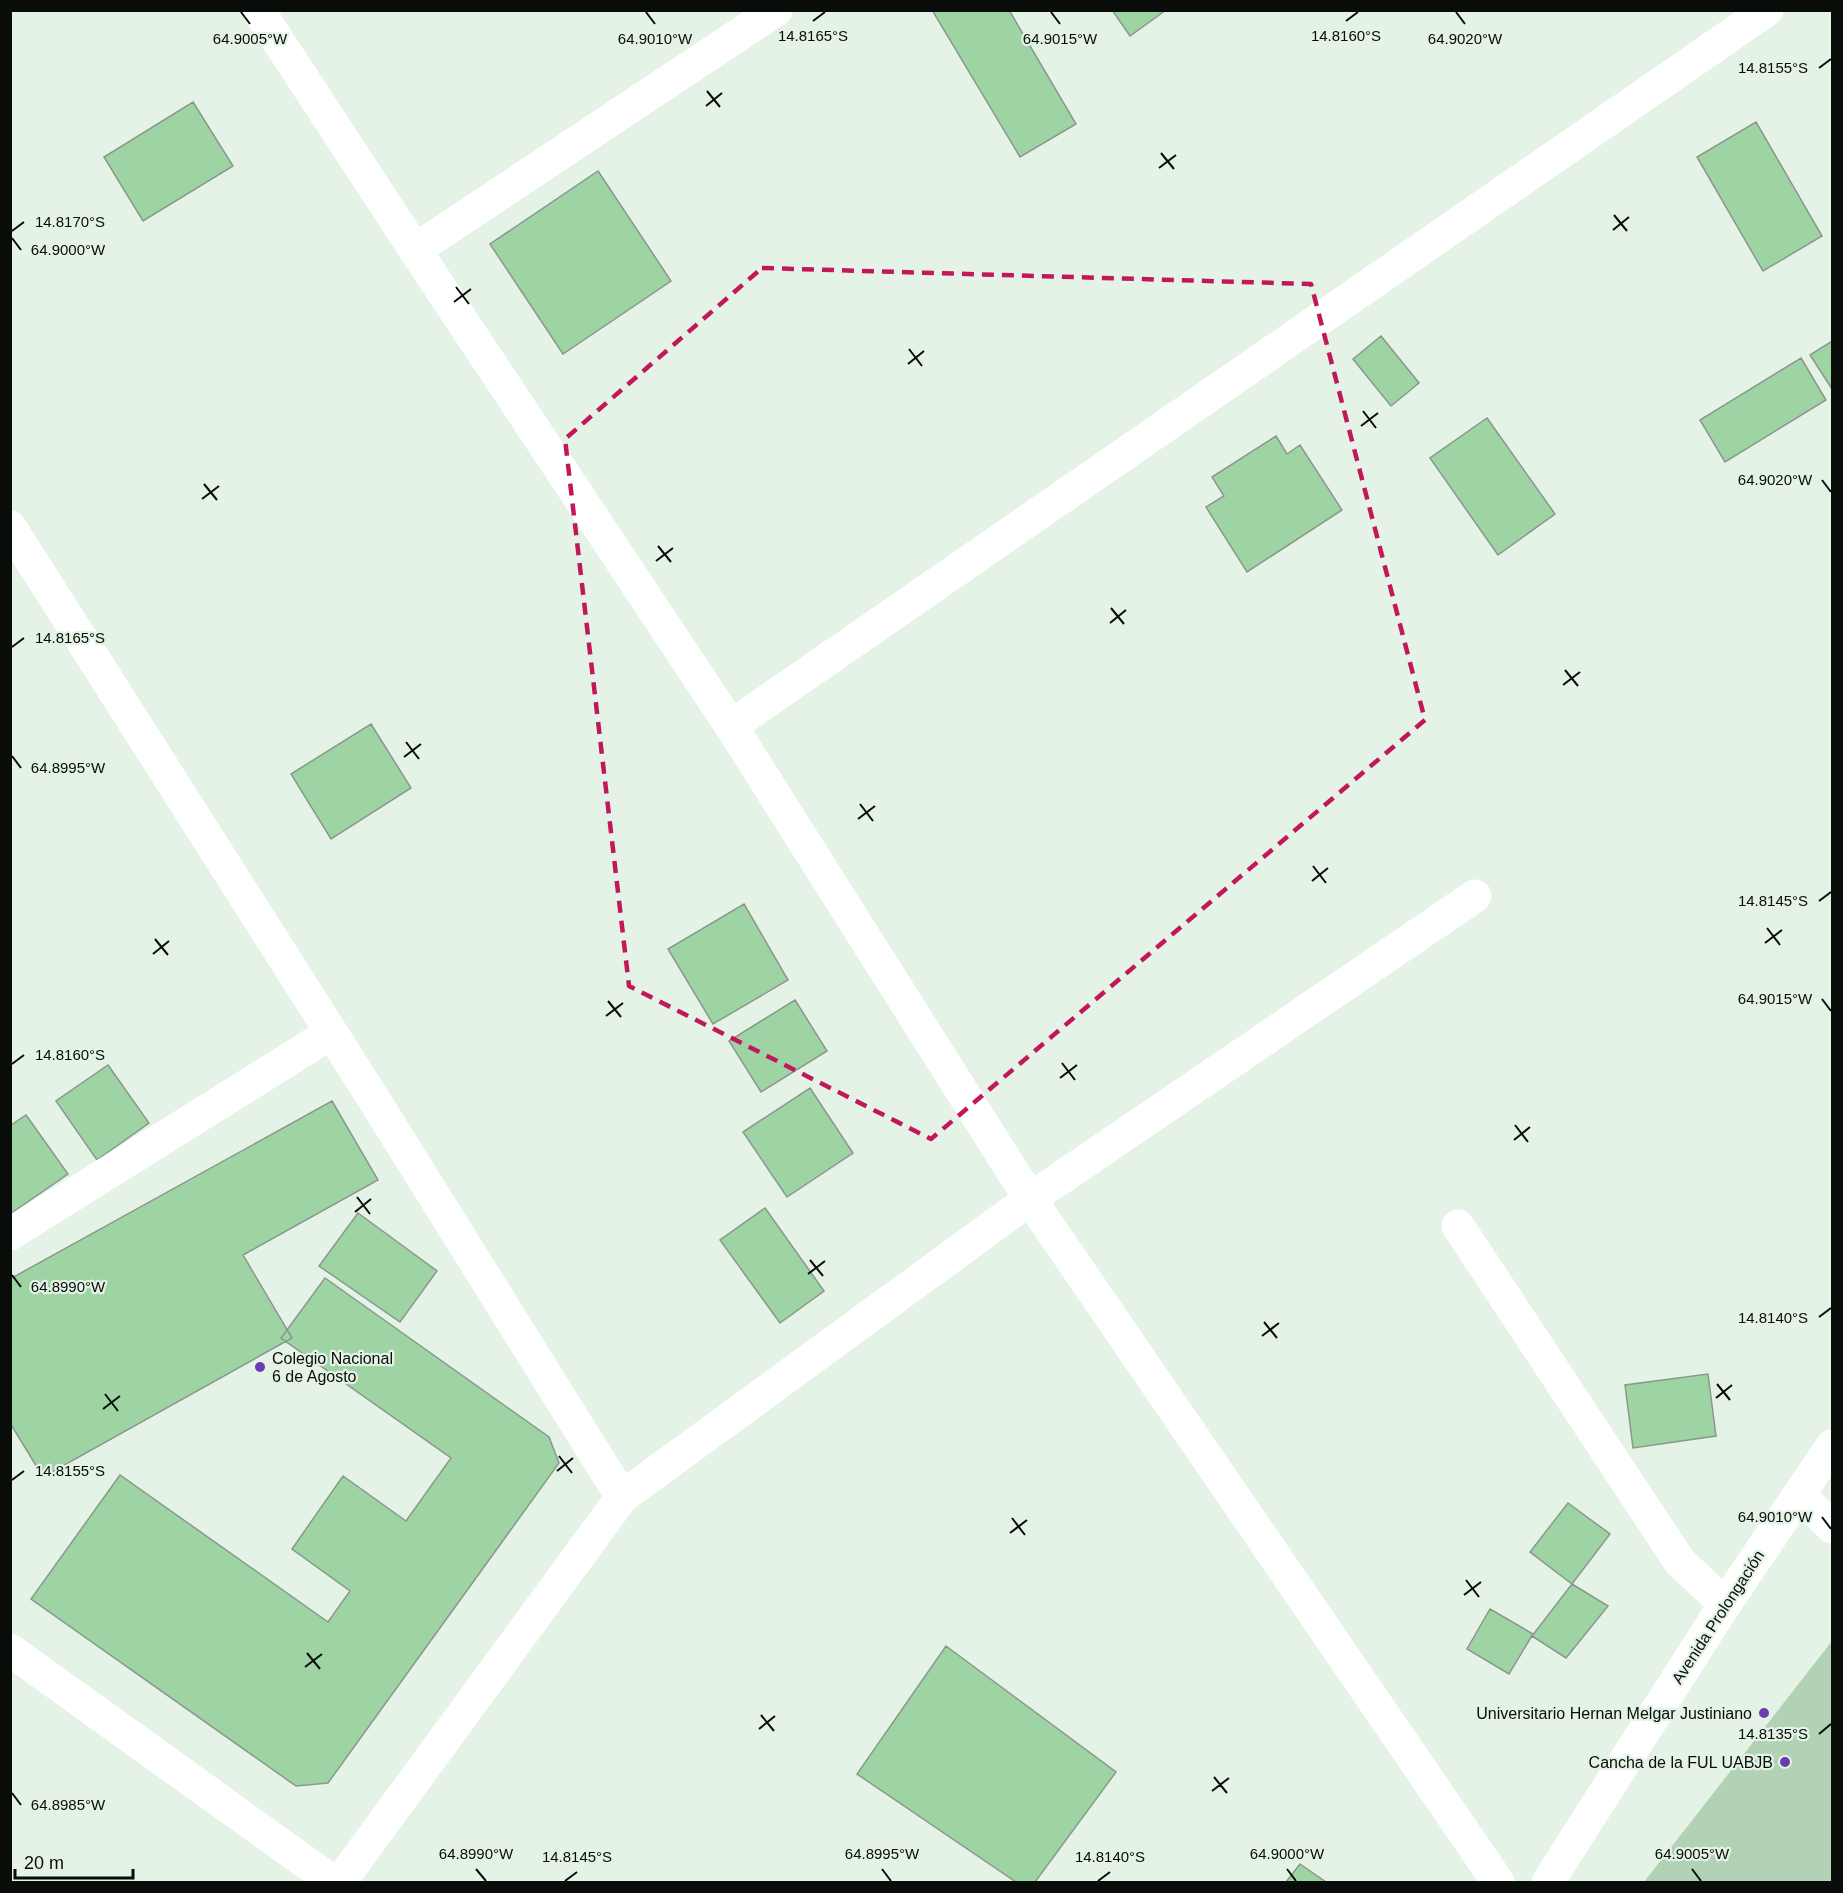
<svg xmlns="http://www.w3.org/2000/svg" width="1843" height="1893" font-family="Helvetica,sans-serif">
<rect width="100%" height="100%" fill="#e4f3e5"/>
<!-- green -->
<path fill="#b1d2b5" d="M1832 1641V1882H1644Z"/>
<!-- building -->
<path fill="#9ed4a4" stroke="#8a988c" stroke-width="1.5" d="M932 10H1009L1076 124 1020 157Z
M1112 10H1166L1130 36Z
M193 102 233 166 143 221 104 157Z
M1756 122 1822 236 1763 271 1697 157Z
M598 171 671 281 563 354 490 244Z
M1381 336 1419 383 1391 406 1353 359Z
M1832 341V389L1810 355Z
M1801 358 1826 400 1725 462 1700 420Z
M1487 418 1555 514 1498 555 1430 458Z
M1276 436 1287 454 1300 445 1342 510 1247 572 1206 507 1224 496 1212 477Z
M371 724 411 788 331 839 291 774Z
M744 904 788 980 713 1024 668 949Z
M795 1000 827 1051 761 1092 729 1041Z
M108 1065 149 1123 97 1160 56 1101Z
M810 1088 853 1153 787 1197 743 1132Z
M332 1101 378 1180 243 1255 292 1338 43 1477 10 1423V1279Z
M26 1115 68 1174 10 1214V1126Z
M765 1208 824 1291 780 1323 720 1240Z
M358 1213 437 1271 400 1322 319 1266Z
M325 1278 549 1437 559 1463 328 1783 296 1786 31 1599 120 1475 328 1622 350 1591 292 1549 343 1476 406 1521 451 1458 281 1338Z
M1708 1374 1716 1436 1633 1448 1625 1385Z
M1568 1503 1610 1534 1572 1584 1530 1552Z
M1572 1584 1608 1606 1566 1658 1532 1636Z
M1490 1609 1533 1634 1509 1674 1467 1649Z
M946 1646 1116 1772 1035 1882H1016L857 1774Z
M1300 1864 1326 1882H1286Z"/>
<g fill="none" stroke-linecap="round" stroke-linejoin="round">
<!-- minor -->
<path stroke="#fff" stroke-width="33" d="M258 10 415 250 731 726 1030 1199 1498 1882
M415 250 776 10
M10 527 373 1098 622 1497
M731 726 1767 10
M1458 1226 1680 1562 1725 1604
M10 1234 331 1033
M1799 1495 1832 1527
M10 1650 333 1882
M340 1882 622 1497 1030 1199 1475 896"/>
<!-- tertiary -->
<path stroke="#fff" stroke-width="33" d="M1548 1882 1725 1604 1832 1446"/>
</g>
<!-- marked area -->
<path fill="none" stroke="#c2185b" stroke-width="4.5" stroke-dasharray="12 8" stroke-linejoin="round" d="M762 268 1311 284 1425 720 931 1139 629 986 565 439Z"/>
<!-- ticks -->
<path fill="none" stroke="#080d09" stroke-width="2" d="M241 12 250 24M646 12 655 24M1051 12 1060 24M1456 12 1465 24M813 21 825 12M1346 21 1358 12M1819 68 1831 59M707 91 720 107M706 106 722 93M1161 153 1174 169M1159 168 1176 155M1614 215 1627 231M1613 230 1629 217M12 231 24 222M12 238 21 250M456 287 469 304M454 302 471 289M909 349 922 366M908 364 924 351M1363 411 1376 428M1361 426 1378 413M1822 480 1831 492M204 484 217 500M202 499 219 486M658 546 671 562M656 561 673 548M1111 608 1124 624M1110 623 1126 610M12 647 24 638M1565 670 1578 686M1563 685 1580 672M406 742 419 759M12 756 21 768M404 757 421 744M860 804 873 821M858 819 875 806M1313 866 1326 883M1312 881 1328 868M1819 901 1831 892M1767 928 1780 945M155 939 168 955M1765 943 1782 930M153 954 169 941M1822 999 1831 1011M608 1001 621 1017M606 1016 623 1003M1062 1063 1075 1080M12 1064 24 1055M1060 1078 1077 1065M1515 1125 1528 1142M1514 1140 1530 1127M357 1197 370 1214M355 1212 371 1199M810 1260 823 1276M808 1274 825 1261M12 1275 21 1287M1819 1317 1831 1308M1264 1322 1277 1338M1262 1336 1279 1323M1717 1384 1730 1400M105 1394 118 1411M1716 1398 1732 1385M103 1409 120 1396M559 1456 572 1473M557 1471 573 1458M12 1480 24 1471M1822 1517 1831 1529M1012 1518 1025 1535M1010 1533 1027 1520M1466 1580 1479 1597M1464 1595 1481 1582M307 1653 320 1669M305 1667 322 1654M761 1715 774 1731M759 1729 775 1716M1819 1734 1831 1724M1214 1777 1227 1793M1212 1791 1229 1778M12 1793 21 1805M476 1869 486 1881M882 1869 891 1881M1287 1869 1296 1881M1692 1869 1701 1881M565 1881 577 1872M1098 1881 1110 1872"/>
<!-- markers -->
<g fill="#6b3bb2" stroke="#e4f3e5" stroke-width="2">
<circle cx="260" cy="1367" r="6"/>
<circle cx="1764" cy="1713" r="6"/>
<circle cx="1785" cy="1762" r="6"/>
</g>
<g text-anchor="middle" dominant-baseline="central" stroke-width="4.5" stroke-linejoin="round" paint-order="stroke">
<!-- poi labels -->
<g font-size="16" fill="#080d09" stroke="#e4f3e5" text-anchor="end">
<text x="272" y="1358" text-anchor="start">Colegio Nacional<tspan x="272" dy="18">6 de Agosto</tspan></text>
<text x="1752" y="1713">Universitario Hernan Melgar Justiniano</text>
<text x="1773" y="1762">Cancha de la FUL UABJB</text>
</g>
<!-- street labels -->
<g font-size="16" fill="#080d09" stroke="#e4f3e5">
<text transform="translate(1718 1617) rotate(-57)">Avenida Prolongación</text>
</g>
</g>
<g font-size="15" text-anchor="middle" fill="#080d09" stroke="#e4f3e5" stroke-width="4.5" stroke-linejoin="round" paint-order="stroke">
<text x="813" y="41">14.8165°S</text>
<text x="1346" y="41">14.8160°S</text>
<text x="250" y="44">64.9005°W</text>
<text x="655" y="44">64.9010°W</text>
<text x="1060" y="44">64.9015°W</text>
<text x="1465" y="44">64.9020°W</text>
<text x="1773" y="73">14.8155°S</text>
<text x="70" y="227">14.8170°S</text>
<text x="68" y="255">64.9000°W</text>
<text x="1775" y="485">64.9020°W</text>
<text x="70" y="643">14.8165°S</text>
<text x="68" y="773">64.8995°W</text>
<text x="1773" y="906">14.8145°S</text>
<text x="1775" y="1004">64.9015°W</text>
<text x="70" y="1060">14.8160°S</text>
<text x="68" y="1292">64.8990°W</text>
<text x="1773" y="1323">14.8140°S</text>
<text x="70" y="1476">14.8155°S</text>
<text x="1775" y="1522">64.9010°W</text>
<text x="1773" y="1739">14.8135°S</text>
<text x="68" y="1810">64.8985°W</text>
<text x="476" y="1859">64.8990°W</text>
<text x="882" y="1859">64.8995°W</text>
<text x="1287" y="1859">64.9000°W</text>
<text x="1692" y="1859">64.9005°W</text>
<text x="577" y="1862">14.8145°S</text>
<text x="1110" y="1862">14.8140°S</text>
</g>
<!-- border -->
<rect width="1843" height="1893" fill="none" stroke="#080d09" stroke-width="24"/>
<!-- scale -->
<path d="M15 1869v9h118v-9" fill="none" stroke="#080d09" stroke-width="3"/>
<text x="24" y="1869" font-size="18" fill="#080d09" stroke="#e4f3e5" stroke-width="4.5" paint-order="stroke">20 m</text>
</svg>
